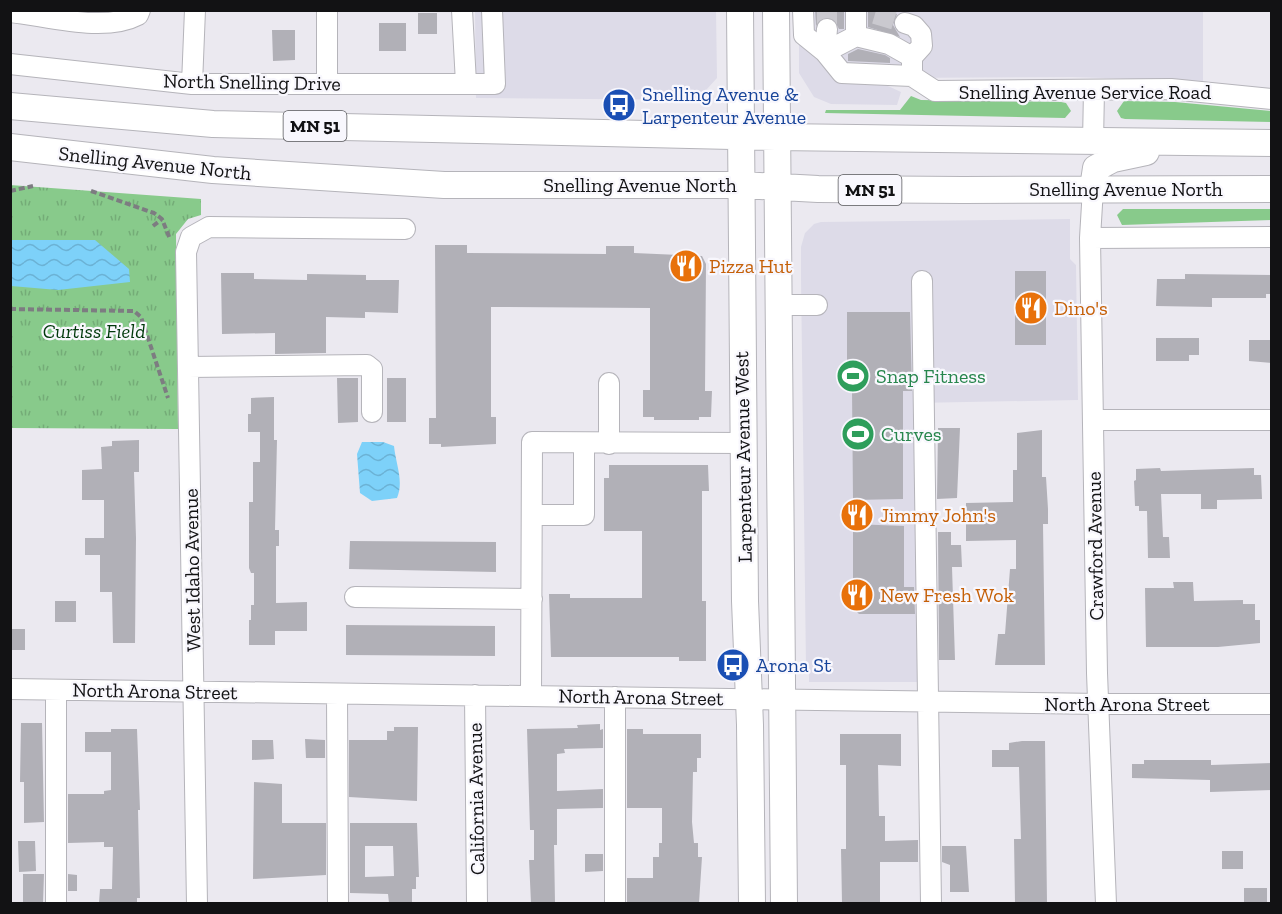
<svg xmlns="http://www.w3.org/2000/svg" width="1282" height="914" font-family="'Zilla Slab',serif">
<defs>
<pattern id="park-tufts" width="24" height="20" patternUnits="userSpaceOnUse" patternTransform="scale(1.5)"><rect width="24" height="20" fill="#88ca8b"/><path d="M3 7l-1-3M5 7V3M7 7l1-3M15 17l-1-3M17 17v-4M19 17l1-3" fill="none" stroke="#74ac77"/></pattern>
<pattern id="water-waves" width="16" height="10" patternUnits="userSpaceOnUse" patternTransform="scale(1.5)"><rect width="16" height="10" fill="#7dd1f9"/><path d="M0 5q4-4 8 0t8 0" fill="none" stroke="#6bb2d5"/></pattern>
</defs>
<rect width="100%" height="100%" fill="#ebe9f0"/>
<!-- built -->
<path fill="#dddbe8" d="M475 11H716L717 78 697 100 476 98Z
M799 11H1203V81L1072 77 891 78 888 86 901 92 897 105 831 104 814 97 799 73Z
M1070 219V259L1076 265 1078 400 915 403 919 682H809V671L806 666 801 279V247L805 233 814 224 821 222Z"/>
<!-- grass -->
<path fill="#88ca8b" d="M911 96 921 100 1061 102 1066 103 1071 111 1065 118 825 113 826 110H900Z
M1124 101 1175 102 1271 111V122L1125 119 1121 118 1117 111Z
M1123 209H1271V220L1122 225 1117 215Z"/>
<!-- park -->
<path fill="url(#park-tufts)" d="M10 185 201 199V215L188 219 176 234 178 429 11 428Z"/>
<!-- water -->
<path fill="url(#water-waves)" d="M10 240H95L129 269 130 282 58 290 11 286Z
M362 442H383L394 446C396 465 404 481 397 498L372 501 360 493 357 454Z"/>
<!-- building -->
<path fill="#b1b0b7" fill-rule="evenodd" d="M815 10H844V29H839L834 20 829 17 821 18 816 26Z
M868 10H887L897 14 893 25 900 37 868 27Z
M418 13H437V34H418Z
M379 23H406V51H379Z
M272 30H295V60L273 61Z
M858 49 885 55 890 58V63L848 61V54Z
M435 245H467V253L606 254V246H634V253L702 256 706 264 705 391H712L711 417H699V420H654V417H643V390H650V308L491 307V417H496V444L441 447V444H429V418H436Z
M1015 271H1046V345H1015Z
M221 273H254V279L307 280V274L366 275V280H399L398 313 365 312V318L326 317V353L275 354V333L222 334Z
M1185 274 1272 275V294H1266V298H1212V307L1156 306 1157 279H1185Z
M847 312H910L912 391H903V499L853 500 852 389H847Z
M1156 338H1199V355H1189V361H1156Z
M1249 340H1272V363L1249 361Z
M337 378H358V422L338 423Z
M387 378H406V422H387Z
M274 397V440H277L275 530H279V546H276V603L307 602V631H275V645H249V620H251V605H254V573H251L249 568V502H253V462H260V432H248V414H251V398Z
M938 428H960L957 498 937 499Z
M1042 430V477H1046L1048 509V524H1043L1045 665H995L998 634H1005L1010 569H1016V540L966 541V503L1013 502V470H1017V433Z
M139 440V472H134L136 538 135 643H113L112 592H100V555H85V538H104V500H82V470L102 469 101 447 112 446V441Z
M609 465H708L709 491H702V601H706V661H679V657H551L549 594H570V598H642V531H604V478H609Z
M1160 468 1161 471 1254 468V475H1261L1262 499 1217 500V509H1201V494H1161L1163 537H1169L1170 558H1148L1147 511H1139V506H1135L1134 481 1136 480V469Z
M853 524 904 526V587H914L915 614H859L853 608Z
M938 532H951V545H961L962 567H952L955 660H939Z
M350 541 496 542V572L349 569Z
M1173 582H1193L1194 601 1243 600V604H1255V620H1260V643L1218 647H1146L1145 588H1174Z
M55 601H76V622H55Z
M346 625 495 626V656L346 655Z
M10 629H25V650H10Z
M21 723H42L44 822 24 823V782H20Z
M600 724V730L603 729V748L564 749 565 753 557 754V791L603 789V808L557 809V845H554L555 903H531L529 860H534V830H530L527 729 578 728 577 725Z
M394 727H418L417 801 349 797V740H387V731H394Z
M111 729H137L140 810H138L140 898H137V903H99L100 889H112L113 847H104V842L68 843V794H104V791L111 790V752H85V732H111Z
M627 729H643V734H701V758H697V772H693L692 822 694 843H698V857H702L699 903H627V878H653V857H659V843H662V808H627Z
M840 734H901V766L878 765 879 816H885V841L918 840V862H880V903H842L841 849H846V765H840Z
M305 739 325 740V758H306Z
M252 740H273L274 759 252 760Z
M1022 741H1045L1047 903H1015L1014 839H1021L1019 767H992V750H1009V743Z
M1144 760H1211V765L1272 763V790L1210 792V780L1132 778V764H1144Z
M254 782 282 784V823H326V875L253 879Z
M350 823H417L419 877H416V889H412V903H389L388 894 350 893ZM365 846H393L394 876 365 877Z
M18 841H35L36 871 19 872Z
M942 846H966L969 892H950V865L942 862Z
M1222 851H1243V869H1222Z
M585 854H603V871L585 872Z
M23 874H44L43 903H23Z
M68 874 77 875V891H68Z
M1244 888H1267V903H1244Z"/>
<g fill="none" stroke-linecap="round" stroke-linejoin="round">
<!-- minor-tunnel -->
<path stroke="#cac9cf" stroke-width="20" stroke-dasharray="20 10" stroke-linecap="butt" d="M875 14 905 23
M827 29V10"/>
<!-- minor casing -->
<g stroke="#b5b4ba" stroke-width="22">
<path id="minor" d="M327 10V83
M462 10 466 83
M803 10 804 35 825 52 856 36
M856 10V36L889 44 912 57V76
M10 12C48 16 104 33 138 15L140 10
M905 23 914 26 921 34 922 46 912 57
M827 29 825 52 842 73 912 76 935 91 1171 89 1272 99
M10 64 192 84H495L492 10
M192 84 195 10
M1093 142 1094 90
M1093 188 1090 238 1097 673 1106 904
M1090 238 1272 237
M922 281 931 904
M778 305H817
M188 367 367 365 372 369V412
M609 383V444
M1093 420H1272
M532 515H584V444
M355 597 532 599
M10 689 1100 704H1272
M56 690V904
M337 694 338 904
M475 695 477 904
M531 695 532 442 743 443
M615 697V904
M197 904 186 252 191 237 209 227 405 229"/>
</g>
<!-- major casing -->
<g stroke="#b5b4ba" stroke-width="28">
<path id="major" d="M740 10 745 601 750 725 752 904
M776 10 784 904
M10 106 213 124 776 137 1272 143
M10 147 213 170 444 185H741L818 189 963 190 1272 189
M1093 188 1096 168 1113 159 1146 152"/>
</g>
<!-- path -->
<path stroke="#7d7c81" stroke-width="4" stroke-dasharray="6 3" stroke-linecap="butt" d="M10 191 33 186
M91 191 154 213 162 219 170 239
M153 226 162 219
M10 309 134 311 141 317 168 398"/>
<!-- minor -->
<use href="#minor" stroke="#fff" stroke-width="20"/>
<!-- major -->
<use href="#major" stroke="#fff" stroke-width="26"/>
</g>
<!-- icons -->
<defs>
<g id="bus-disc" transform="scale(1.725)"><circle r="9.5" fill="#1a4fb4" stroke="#f8f7fd"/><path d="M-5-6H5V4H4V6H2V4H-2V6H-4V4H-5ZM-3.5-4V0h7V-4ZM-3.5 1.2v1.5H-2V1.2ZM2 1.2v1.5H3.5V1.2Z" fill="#fff"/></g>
<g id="restaurant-disc" transform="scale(1.725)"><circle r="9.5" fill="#e8710a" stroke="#f8f7fd"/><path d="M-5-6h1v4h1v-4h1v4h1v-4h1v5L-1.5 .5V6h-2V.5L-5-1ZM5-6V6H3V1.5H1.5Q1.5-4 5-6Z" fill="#fff"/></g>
<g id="stadium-disc" transform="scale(1.725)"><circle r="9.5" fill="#2e9e5b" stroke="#f8f7fd"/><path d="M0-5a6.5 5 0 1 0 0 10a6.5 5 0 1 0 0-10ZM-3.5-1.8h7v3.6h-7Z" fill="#fff"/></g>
</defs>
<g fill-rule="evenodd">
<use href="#bus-disc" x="619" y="105"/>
<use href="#restaurant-disc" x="686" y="266"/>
<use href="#restaurant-disc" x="1031" y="308"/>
<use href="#stadium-disc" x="853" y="376"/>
<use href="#stadium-disc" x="858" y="434"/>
<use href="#restaurant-disc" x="857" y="515"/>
<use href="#restaurant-disc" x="857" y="595"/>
<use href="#bus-disc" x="733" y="665"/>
</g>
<g text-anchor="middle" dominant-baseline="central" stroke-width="4.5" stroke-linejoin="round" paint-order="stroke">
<!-- shield labels -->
<g fill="#f8f7fd" stroke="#57575a" stroke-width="1.5">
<rect x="283.5" y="111" width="63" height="30" rx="4.5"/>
<rect x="838.5" y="175" width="63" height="30" rx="4.5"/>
</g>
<g font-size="18" font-weight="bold" fill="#121214">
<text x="315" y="126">MN 51</text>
<text x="870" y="190">MN 51</text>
</g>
<!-- street labels -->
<g font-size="20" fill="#121214" stroke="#f8f7fd">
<text transform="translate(252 82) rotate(1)">North Snelling Drive</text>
<text x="1085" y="92">Snelling Avenue Service Road</text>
<text transform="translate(155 163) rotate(6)">Snelling Avenue North</text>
<text x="640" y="185">Snelling Avenue North</text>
<text x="1126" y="189">Snelling Avenue North</text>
<text transform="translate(743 457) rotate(-91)">Larpenteur Avenue West</text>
<text transform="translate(1095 546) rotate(-91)">Crawford Avenue</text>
<text transform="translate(192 570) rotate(-91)">West Idaho Avenue</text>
<text transform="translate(155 691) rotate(1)">North Arona Street</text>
<text transform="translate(641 697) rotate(1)">North Arona Street</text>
<text x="1127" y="704">North Arona Street</text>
<text transform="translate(476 799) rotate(-91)">California Avenue</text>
</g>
<!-- transit labels -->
<g font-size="20" fill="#164399" stroke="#f8f7fd" text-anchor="start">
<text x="642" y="94">Snelling Avenue &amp;<tspan x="642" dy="23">Larpenteur Avenue</tspan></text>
<text x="756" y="665">Arona St</text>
</g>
<!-- food labels -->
<g font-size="20" fill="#c56008" stroke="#f8f7fd" text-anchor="start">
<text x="709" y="266">Pizza Hut</text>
<text x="1054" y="308">Dino's</text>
<text x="880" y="515">Jimmy John's</text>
<text x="880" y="595">New Fresh Wok</text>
</g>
<!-- park labels -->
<g font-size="20" font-style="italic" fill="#00390b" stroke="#f8f7fd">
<text x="94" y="331">Curtiss Field</text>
</g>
<!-- leisure labels -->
<g font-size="20" fill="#27864d" stroke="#f8f7fd" text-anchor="start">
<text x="876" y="376">Snap Fitness</text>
<text x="881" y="434">Curves</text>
</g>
</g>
<!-- border -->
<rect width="1282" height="914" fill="none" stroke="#121214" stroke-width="24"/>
</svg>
